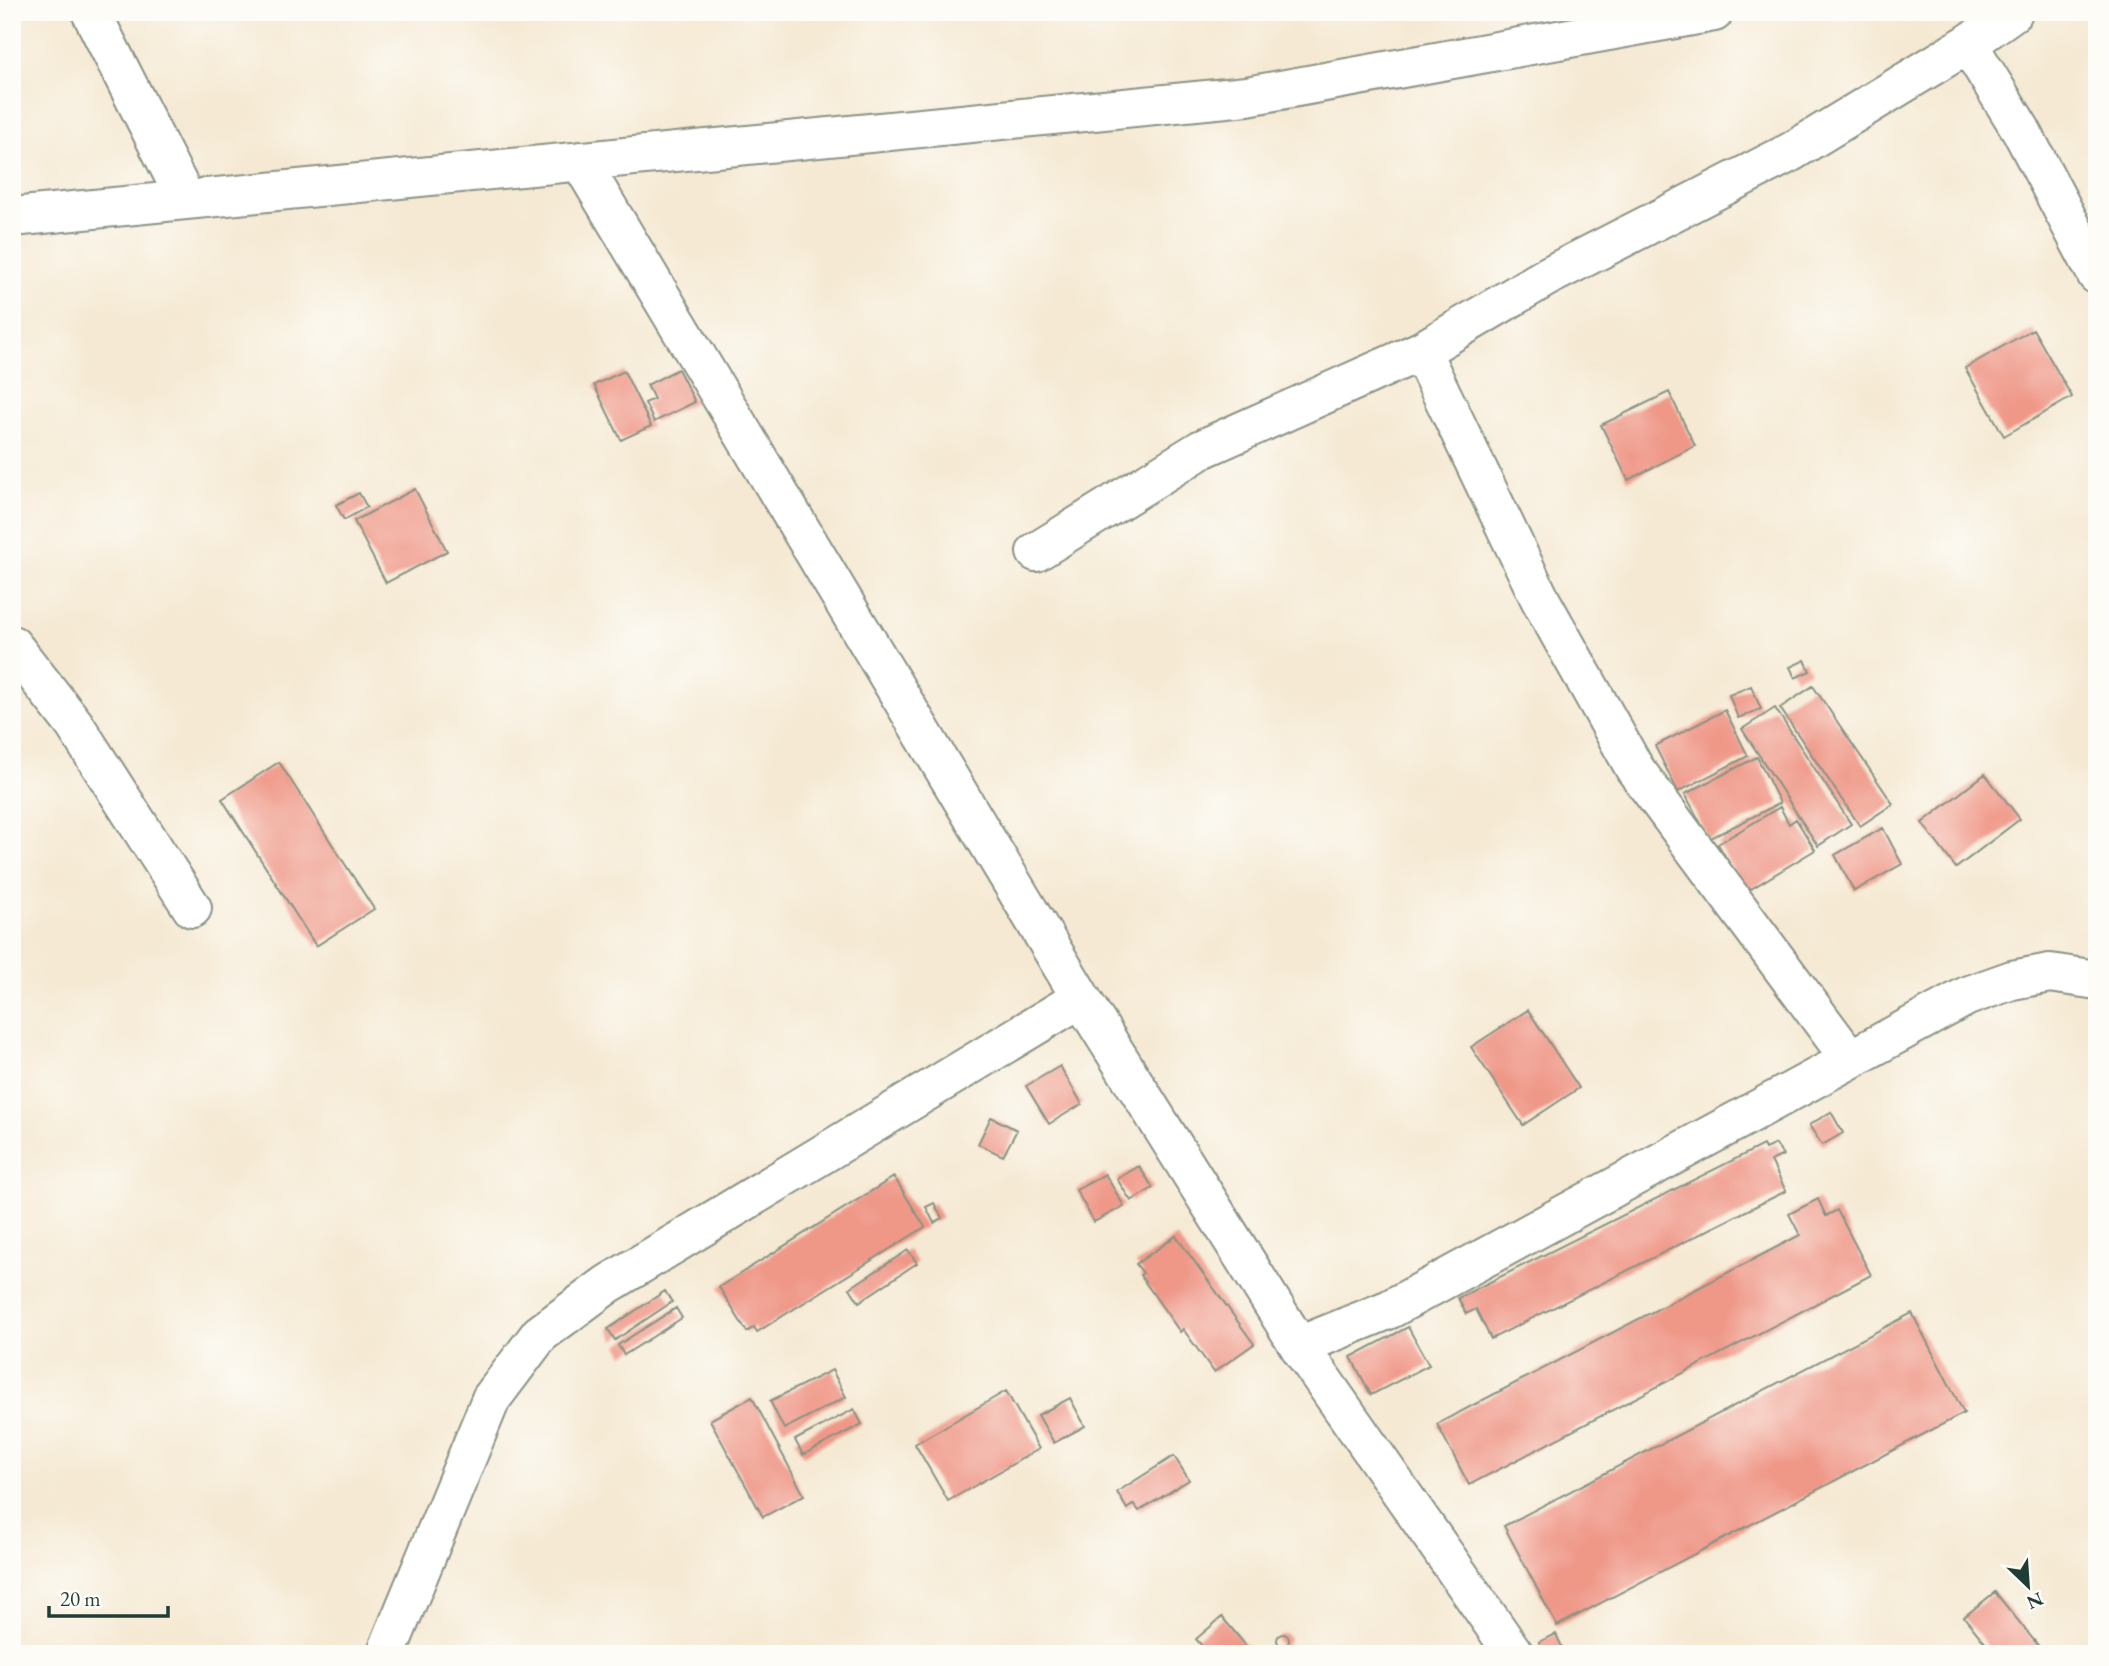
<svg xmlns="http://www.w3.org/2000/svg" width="2109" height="1666" font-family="'EB Garamond',serif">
<rect width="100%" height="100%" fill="#fdfcf7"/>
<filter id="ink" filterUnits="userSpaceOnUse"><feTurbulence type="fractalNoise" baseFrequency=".0143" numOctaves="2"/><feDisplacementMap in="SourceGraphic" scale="14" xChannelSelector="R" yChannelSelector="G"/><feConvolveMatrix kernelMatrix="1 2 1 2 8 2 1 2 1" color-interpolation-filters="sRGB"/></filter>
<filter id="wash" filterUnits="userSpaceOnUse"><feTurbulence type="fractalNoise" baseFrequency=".00686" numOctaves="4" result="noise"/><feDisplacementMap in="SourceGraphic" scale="28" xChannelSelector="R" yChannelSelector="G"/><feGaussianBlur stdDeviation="1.57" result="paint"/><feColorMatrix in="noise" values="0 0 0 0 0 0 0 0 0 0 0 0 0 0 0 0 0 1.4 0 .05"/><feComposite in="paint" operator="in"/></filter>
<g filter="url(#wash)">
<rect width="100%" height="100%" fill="#f5e9d3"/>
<g id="blocks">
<!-- building -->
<path fill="#ef9888" d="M2033 329 2072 397 2004 436 1965 368Z
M678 369 695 402 654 422 645 403 654 399 647 385Z
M624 371 651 426 621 440 594 385Z
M1669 392 1695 446 1628 480 1601 425Z
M415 489 447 551 386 583 354 521Z
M359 493 367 507 344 520 336 505Z
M1805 660 1810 671 1795 678 1790 667Z
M1751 686 1761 709 1738 718 1729 695Z
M1813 686 1893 804 1860 826 1780 708Z
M1775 708 1851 824 1818 846 1742 729Z
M1725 710 1748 756 1678 792 1655 746Z
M1757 757 1780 803 1709 839 1685 794Z
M279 762 374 909 316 946 222 799Z
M1985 774 2020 819 1956 868 1922 823Z
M1780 807 1789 824 1796 819 1815 850 1746 892 1718 844Z
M1883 828 1902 864 1854 891 1835 855Z
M1528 1010 1579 1088 1523 1125 1471 1047Z
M1060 1066 1082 1104 1049 1124 1026 1086Z
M1831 1112 1843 1133 1822 1145 1809 1125Z
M991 1117 1017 1130 1003 1156 978 1144Z
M1776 1144 1783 1155 1771 1161 1786 1191 1491 1339 1476 1309 1466 1314 1458 1298 1763 1145 1765 1149Z
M1139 1166 1153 1188 1131 1201 1117 1179Z
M1105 1174 1124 1206 1094 1222 1076 1190Z
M894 1177 925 1227 757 1332 754 1327 747 1332 719 1287Z
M1818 1199 1826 1216 1837 1210 1871 1275 1469 1485 1437 1424 1800 1235 1789 1214Z
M934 1203 942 1218 934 1223 926 1207Z
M1176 1236 1254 1344 1214 1372 1183 1329 1180 1332 1140 1275 1143 1273 1136 1264Z
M908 1250 917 1263 859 1302 850 1288Z
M665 1291 672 1302 615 1340 608 1329Z
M676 1308 682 1318 624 1355 618 1345Z
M1912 1313 1964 1413 1557 1626 1504 1526Z
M1408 1327 1429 1365 1371 1395 1351 1357Z
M832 1370 846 1397 784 1429 770 1401Z
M1006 1391 1039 1449 948 1501 915 1444Z
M752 1397 804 1495 763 1517 710 1420Z
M1070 1398 1085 1426 1054 1443 1038 1415Z
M854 1409 862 1424 803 1455 795 1440Z
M1174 1456 1189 1480 1139 1511 1134 1504 1127 1509 1117 1492Z
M1995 1592 2045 1654H1994L1964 1617Z
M1222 1617 1253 1654H1209L1196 1639Z
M1277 1640a6 6 0 1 1 12 0a6 6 0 1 1-12 0Z
M1556 1634 1565 1654H1545L1539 1642Z"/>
</g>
</g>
<g filter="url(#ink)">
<use href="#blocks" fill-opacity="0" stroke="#8a9384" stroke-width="2"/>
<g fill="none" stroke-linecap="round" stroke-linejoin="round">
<!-- minor casing -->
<g stroke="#8a9384" stroke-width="42">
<path id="minor" d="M91 12 186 200
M2013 12 1968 44 2021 130 2097 275
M580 161 1081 998 1299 1346 1514 1654
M12 217 1247 96 1714 12
M1421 351 1540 599 1635 769 1850 1059
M1036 552 1202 449 1421 351 1548 276 1791 152 1968 44
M12 645 74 724 192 908
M1299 1346 1390 1309 1967 996 2012 980 2050 973 2097 980
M386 1654 491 1399 540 1334 608 1284 1081 998"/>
</g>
<!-- minor -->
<use href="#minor" stroke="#fff" stroke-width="38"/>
</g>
</g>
<!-- margin -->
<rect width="2109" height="1666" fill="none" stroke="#fdfcf7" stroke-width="42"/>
<!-- north arrow -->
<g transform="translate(2028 1586) rotate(155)" stroke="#fdfcf7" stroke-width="5" paint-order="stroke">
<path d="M0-5L12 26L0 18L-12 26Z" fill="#1f3d34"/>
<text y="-10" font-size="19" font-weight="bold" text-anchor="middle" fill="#1f3d34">N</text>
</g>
<!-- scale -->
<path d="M49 1606v10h119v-10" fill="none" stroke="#1f3d34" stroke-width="3.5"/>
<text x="60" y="1606" font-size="21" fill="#1f3d34" stroke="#fdfcf7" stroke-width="5" paint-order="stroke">20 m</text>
</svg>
